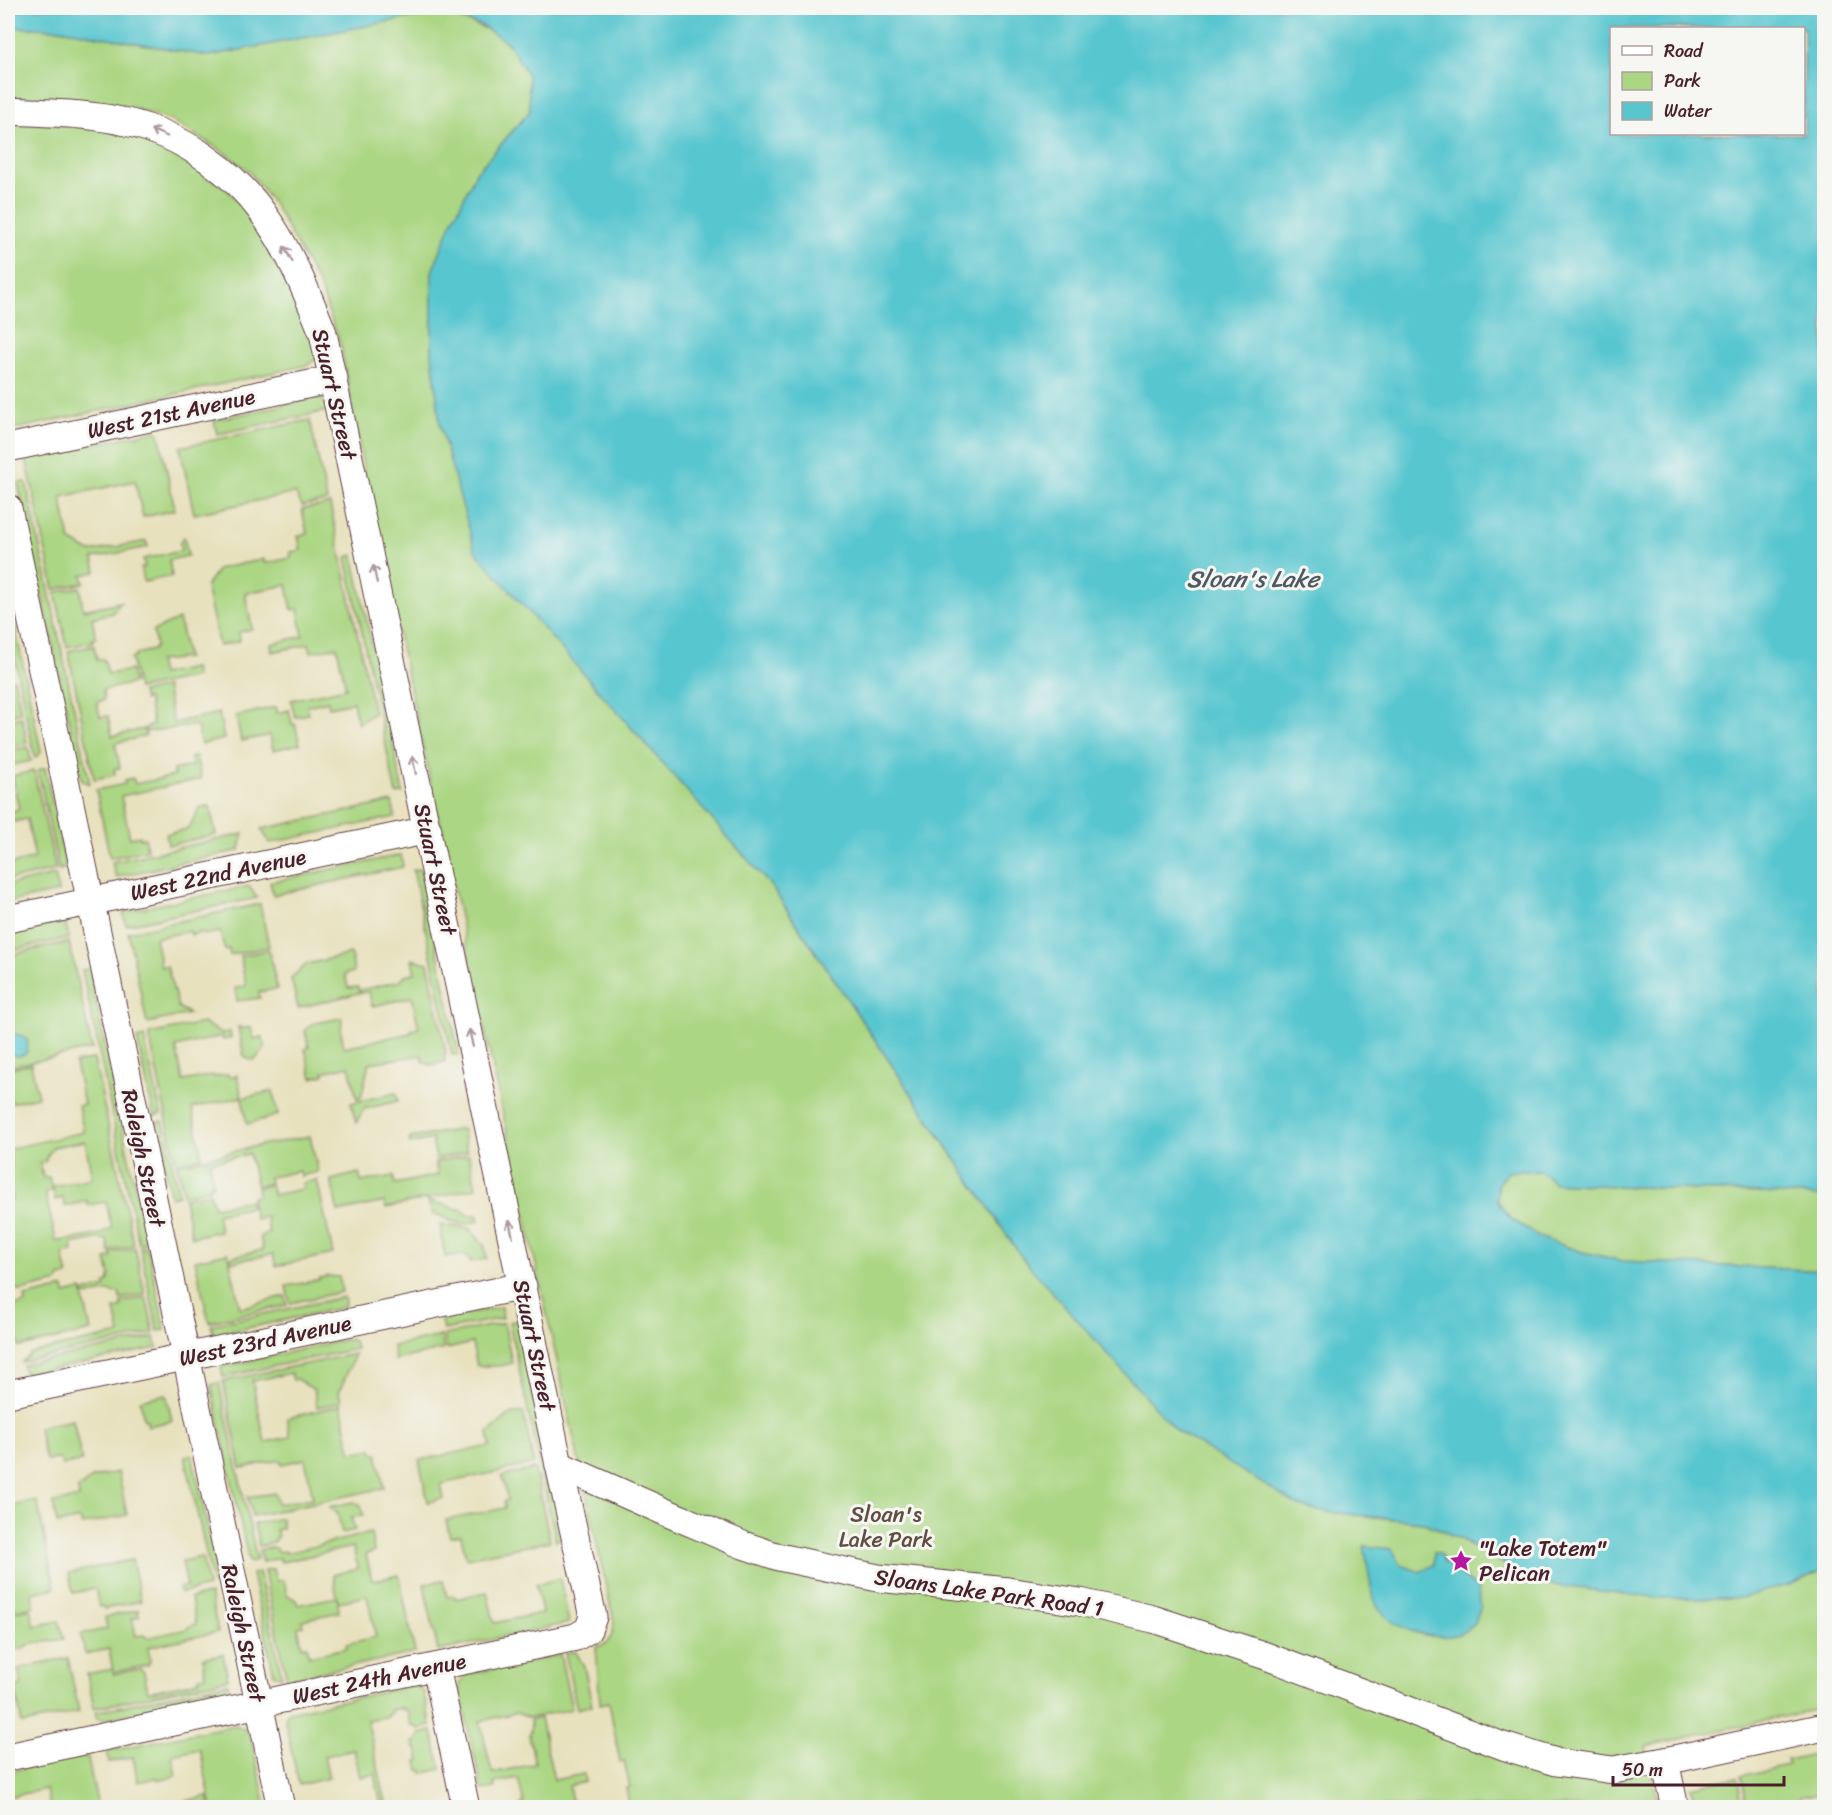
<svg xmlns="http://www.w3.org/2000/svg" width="1832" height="1815" font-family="Sriracha,sans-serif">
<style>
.green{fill:#abd683;stroke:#7a7a57;stroke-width:1.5;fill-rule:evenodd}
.water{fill:#59c6cf;stroke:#52727d;stroke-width:1.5;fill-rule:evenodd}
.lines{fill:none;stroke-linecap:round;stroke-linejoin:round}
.minor-casing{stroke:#623c41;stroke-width:29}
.minor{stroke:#fff;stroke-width:27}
.oneway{stroke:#ae9aa0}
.labels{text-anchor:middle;stroke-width:6;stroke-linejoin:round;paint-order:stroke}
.street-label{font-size:22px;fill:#4a1f2b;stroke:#f6f6f2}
.park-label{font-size:22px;fill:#624d41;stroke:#f6f6f2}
.poi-label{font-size:22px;fill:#4a1f2b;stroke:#f6f6f2;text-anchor:start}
.water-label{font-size:24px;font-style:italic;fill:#4f5964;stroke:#f6f6f2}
</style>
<rect width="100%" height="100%" fill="#f6f6f2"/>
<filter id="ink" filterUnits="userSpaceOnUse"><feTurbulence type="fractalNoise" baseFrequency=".0167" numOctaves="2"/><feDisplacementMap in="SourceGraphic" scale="12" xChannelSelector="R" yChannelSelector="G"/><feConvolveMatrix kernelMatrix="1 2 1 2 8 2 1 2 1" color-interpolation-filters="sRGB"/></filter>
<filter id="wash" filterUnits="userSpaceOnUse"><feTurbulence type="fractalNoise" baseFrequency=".008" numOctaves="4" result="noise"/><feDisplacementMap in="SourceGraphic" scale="24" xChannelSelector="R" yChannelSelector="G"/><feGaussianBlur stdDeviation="1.35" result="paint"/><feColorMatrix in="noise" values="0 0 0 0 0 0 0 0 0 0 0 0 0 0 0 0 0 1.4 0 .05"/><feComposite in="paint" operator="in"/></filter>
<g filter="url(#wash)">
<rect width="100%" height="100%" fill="#e8e1be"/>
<g class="green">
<path d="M448,15c36,11 64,21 80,58 4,10 2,27 2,38l-54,62 -44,99v81l8,72 331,461 252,373 276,247 21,5 103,11 38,17 16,11 312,35 35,-15v138l-178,38 13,61h-1029l-4,-19 4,-1 -6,-26 -4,1 -11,-60 -9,2 -4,-57c14,-3 18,-12 18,-25l-243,-1113 -30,-163 -22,-61 -44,-79 -26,-35 -30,-22 -47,-28 -42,-14 -41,-5 -81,-4v-71l52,2 148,27 199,-38z"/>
<path d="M8,122l82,4 74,19 65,46 36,45 37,68 15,54 -9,7 -288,63 -8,-1 -4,-5z"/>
<path d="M320,397l12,13 -115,24 -3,-14z"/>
<path d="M310,420l17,81 -25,5 -7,-13 -101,21 -14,-67z"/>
<path d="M155,431l4,3 16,76 -32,7 -8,-36 -74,16 9,43 20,12 56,-11 2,6 -55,11 3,14 -14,3 2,8 -30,6 -28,-131z"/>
<path d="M26,482l64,302 -8,-3 -64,-298z"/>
<path d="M330,504l44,209 -16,11 -5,-22 -24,5 -1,-6 -21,5 1,8 -13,3 -4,-17 55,-12 -9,-41 -26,5 -2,-8 -37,8 -1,-8 32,-8 -5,-27 -6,1 -5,-25 -42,8 7,36 -13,3 1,9 -21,5 -13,-60 12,-17 46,-10v4h3l24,-5 -1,-6 11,-2 -3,-14 9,-2 -5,-25z"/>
<path d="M184,537l4,19 -19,4 3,16 -28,6 -3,-14 4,-1 -2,-8 38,-8 -1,-9z"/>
<path d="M353,555l50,238 -7,1 -50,-237z"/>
<path d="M80,587l3,23 38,-8 -9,11 -20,5 4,20 -4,1 1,3 -26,5 -12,-55z"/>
<path d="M8,593l33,159 -6,6 -27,-131z"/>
<path d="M179,619l8,39 -29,3 3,14 33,-7 2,9 -58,12 -7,-31 5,-1v-3l17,-4 3,-4 -3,-15z"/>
<path d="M94,646l3,14 7,-1 4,15 23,-4 3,13 -31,7 1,10 -7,2 3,15 8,-1 4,20 32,-7 2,7 -31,7 5,25 -6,1 1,6 -21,4 -26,-128z"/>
<path d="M14,679l7,33 -13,3v-34z"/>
<path d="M166,687l7,36 46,-10 5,26 -23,5 -4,-19 -51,7 -1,-4 8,-3 -5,-26 -4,1 -2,-8z"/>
<path d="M276,707l2,6 11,-3 3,14h3l5,20 -27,6 -3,-15 -29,6 -5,-25z"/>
<path d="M22,717l5,26 -19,4v-27z"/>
<path d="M28,747l3,14 -23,5v-15z"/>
<path d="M196,756l5,23 -80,17 9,42 10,-2 1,3 4,-1 2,12 -37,8 -14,-68 29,-6 -1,-4 9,-2 2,6 39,-8 -1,-6 19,-4 -1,-9z"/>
<path d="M45,768l21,100 -7,2 -21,-100z"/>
<path d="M34,771l22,99 -48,10v-15l27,-7 -8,-39 -19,4v-11l11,-3 -7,-33z"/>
<path d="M392,802l3,15 -125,26 -9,-14z"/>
<path d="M210,806l6,29 -48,10 -2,-11 22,-5 12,-21z"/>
<path d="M243,834l-3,16 -124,27 -4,-15z"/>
<path d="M401,855l2,12 -130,28 -3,-13z"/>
<path d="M420,869l39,185 -7,1 -39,-185z"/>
<path d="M55,875l3,17 -50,10v-17z"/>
<path d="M249,886l8,12 -131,27 -3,-13z"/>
<path d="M260,904l9,43 -39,8 -1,-6 -4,1 -5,-18 -16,3 -1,-3 -12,3 -1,-4 -35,7 6,29 6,-1 11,41 11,7 -42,9 -19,-91z"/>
<path d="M65,922l4,16 -61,13v-17z"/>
<path d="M69,942l23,107 -84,18v-112z"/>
<path d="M269,950l8,39 -18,3 1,6 -23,3 -2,-13 11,-2 -6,-30z"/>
<path d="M351,954l3,18 -9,2 3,14 10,-1 1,6 -61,15 -7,-30 16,-14z"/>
<path d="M412,959l16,4 18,90 -2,1 1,8 -15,3 -6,-3 -2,-7 -53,8 -8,35 -4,1 -8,-33 -26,6 1,3 -12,3 -7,-29 4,-1 -4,-17 6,-7 31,-6 -1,14 3,15 67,-14v-3l8,-2 -7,-31 -40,9 -3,-14 -8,1 -1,-3 40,-9 5,-6 10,-2z"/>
<path d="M89,969l57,271 -1,2 -6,2 -57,-274z"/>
<path d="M203,1023l20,11 7,-2 1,6 -8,2 -1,-4 -46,11 7,34 30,-6 1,2 14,-3 1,3 8,-2 5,22 -50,11 10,49 -26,6 -27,-129z"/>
<path d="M238,1027h3l1,2 9,-2 2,12 10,-2 2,11 -10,12 -7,-1 -4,-3z"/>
<path d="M144,1037l17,77 -7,2 -17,-77z"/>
<path d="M94,1059l40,186 -25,6 -2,-12 -6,1 -1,-2 -28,6 1,7 -10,3 5,22 -8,1 -2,5 -38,9 -8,-4 -4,-18v-68l4,-1 -4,-30 4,-1 -4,-20 76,-17 -6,-26 6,-2 -9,-41zM85,1141l7,37 -39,8 2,14 8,-2 2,8 22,-5 1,4 18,-3 6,27 -7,2v2l-34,7 -15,1 -11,-48 7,-2 -3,-14 -6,1 -3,-15 6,-2v-3l7,-11z"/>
<path d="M31,1064l7,33 -27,6 -3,-15v-19z"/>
<path d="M273,1091l5,24 -31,9 -5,-26z"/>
<path d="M396,1093l2,8 -34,8 -8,14 -5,-20z"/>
<path d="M163,1121l16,74 -8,2 -16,-75z"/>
<path d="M462,1129l5,23 -31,7 -4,-20 -22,5 -1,-4 2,-2z"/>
<path d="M310,1136l8,36 -18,4 -1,-5 -30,6 1,6 -13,3 -8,-32 -39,8 3,23 -4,1v3l-25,6 -7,-30 92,-22 1,1z"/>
<path d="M469,1155l7,33 -90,20 -2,-6 -46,10 -7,-32 28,-7 2,9 32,-6 2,8 43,-9 -3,-13z"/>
<path d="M1523,1170l18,1 13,12 270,13v75l-201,-10 -41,-9 -41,-14 -30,-19 -14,-18v-16l11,-14z"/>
<path d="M317,1180l16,74 -57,12 -3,-12 -41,8 -2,-5 33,-7 -3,-14 9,-2 -3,-17 -11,2 -4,-21 7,-3 -1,-7 13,-3 3,10 30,-6 -1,-6z"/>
<path d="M210,1193l4,14 35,-7 2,7 -34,7 3,17 -28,6 -8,-39z"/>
<path d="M427,1200l35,10 6,5h9l2,6 -17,3 -17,-5v-2l-11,-3z"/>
<path d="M440,1225l29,3 15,17 3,14 -17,3 -1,-5 -12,-2 -12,2z"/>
<path d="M145,1246v3h3l17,81 -7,1 -18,-84z"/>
<path d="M135,1248l10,46 -25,5 -1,-7 -7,1 -1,-2 -27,5v-4l22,-5 -1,-4 3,-1 2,-7 -4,-16 6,-2 -1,-4z"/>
<path d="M228,1253l12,55 45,-12 2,9 -78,17 -14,-62z"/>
<path d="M328,1276l11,1 3,15 -52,11 -4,-17 33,-6v-2z"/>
<path d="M64,1288l1,6 17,-4 9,41 -72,16 -9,-40 16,-4 -1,-6z"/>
<path d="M146,1297l8,36 -132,29 9,-9 89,-19 -5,-25 7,-2 -1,-5z"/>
<path d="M344,1297l1,7 -4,4 -127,27 -3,-10z"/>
<path d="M501,1307l2,11 -60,12 -2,-10z"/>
<path d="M517,1321l46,216 -7,4 -47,-219z"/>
<path d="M504,1323l8,40 -12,3h-23l-5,-23 -25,6 -3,-14z"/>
<path d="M441,1336l3,13 -49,11 -2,-14z"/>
<path d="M155,1337l2,11 -128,26 -5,-1 -1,-8z"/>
<path d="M349,1339l5,2 2,8 -133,28 -2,-10z"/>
<path d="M355,1354l-16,38 2,10 -24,5 -3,-17 -17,-11 -4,1 -2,-7 -38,8 -1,-2 13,63 25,-5 -3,-19 54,-13 10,48 21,-4 1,4h4l7,35 -132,28 -4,-19 27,-4 3,11 35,-6 -8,-39 -23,5 -2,-4 -39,8 -18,-87z"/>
<path d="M219,1383l38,177 -8,2 -38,-177z"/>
<path d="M166,1394l6,27 -24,5 -1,-6h-3l-4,-20z"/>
<path d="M523,1412l11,52 -93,20 3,14 -16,4 -9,-42 71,-14 -2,-13 21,-18z"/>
<path d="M73,1420l9,41 -20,4 -2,-6 -14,1 -8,-33z"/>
<path d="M192,1455l27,124 -6,6 -28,-129z"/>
<path d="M535,1469l15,72 -84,17 -5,-23 -11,2 -4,-17 59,-12 -1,-7 4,-1 -6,-24z"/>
<path d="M118,1472l9,43 -45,10 -2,-6 -23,5 -4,-21 26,-5 -1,-9 14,-11z"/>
<path d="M8,1499l2,7 27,-5 18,87 -23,5 2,13 -26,6z"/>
<path d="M353,1502l8,3 2,10 -12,3 4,12 -13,3 -4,-19 -8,-7z"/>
<path d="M282,1518v10l-6,2 2,7h-3l1,3 -3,3 -14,3 -5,-22z"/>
<path d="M371,1533l3,19 -8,2 6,27 27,-6 16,78 -128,26 -23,-108 9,-2 3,12 8,-1 3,15 9,5 2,5 39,-8 -4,-21 1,-2 24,-5 -5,-22 -72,15 -1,-4 -18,4 -3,-12 15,-3 5,5 6,-1 1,2zM367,1596l9,41 -30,7 1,4 -38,8 -2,-11 -5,1 -4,-19 5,-1 -1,-6 37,-8 -2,-15 2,5z"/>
<path d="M202,1557l6,30 -28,6 -1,-5 8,-2 -5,-25z"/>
<path d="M132,1560l9,41 -37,8 -1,-3 -4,1 -4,-19 -22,5 -4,-20z"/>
<path d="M259,1572l23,105 -8,-3 -22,-100z"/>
<path d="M560,1579l9,44 -131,28 -14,-67 19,-4 4,17 8,-1 1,3 31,-7 7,31 48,-10 -6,-29z"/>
<path d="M210,1594l8,38 -70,15 2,14 -2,4 -35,7v2l27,-5 4,3 4,20 51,-11v-4l7,-2 -3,-17 20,-4 5,25 -134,29 -7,-34 25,-5 1,2 -4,-22 -24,5 -4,-20 26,-5 -2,-12 33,-7 1,7 -7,1 4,18 9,-1 1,3 42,-9v-2l8,-3 -5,-26z"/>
<path d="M30,1608l4,18 25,-5 5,18 -37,6v2l-19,4v-38z"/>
<path d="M575,1651l9,15 8,39 -15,4 -12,-56z"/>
<path d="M560,1655l12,54 -43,9 -13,-5 -36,8 12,52 43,-9 -6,-29 2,-9 -1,-6 10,-2 14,62 30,-6 1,8 -16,4 3,17 -22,4h-29l-1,-2 4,-2 -6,-25 -24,5 1,5 -13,2 -23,-102 1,-5 6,-8z"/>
<path d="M68,1658l11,54 -57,12 -7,-36 7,-2 -4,-17z"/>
<path d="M228,1683l2,10 -128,27 -5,-2 -2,-6z"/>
<path d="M415,1685l8,6 8,35 -12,3 -9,-5 -3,-15 -5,1v-2l-11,2v3l-3,1v2l-21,4 20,87h-16l10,-2 -6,-31 -15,3 -6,-27 -30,6 5,22 -30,7 -14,-64 1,-5 3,-4z"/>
<path d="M235,1725l10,4 6,8 15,70h-54l-12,-58 -28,6 4,21 -19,4 -1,-2 -18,4 -5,-25 -24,5 -2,-11z"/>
<path d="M432,1731l9,38 -18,4 -1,-3h-3l-2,-9 3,-1 -3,-12h-2l-2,-6 3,-1 4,-7z"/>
<path d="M1824,1752v40l-24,5 2,10h-54l-7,-31 47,-11 -1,-5z"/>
<path d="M87,1755l11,52h-48l-4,-18 -38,8v-25z"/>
<path d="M1737,1777l6,30h-48l-4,-20z"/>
<path d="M208,1796l2,7 -22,4h-33l20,-4 1,3 9,-1v-4z"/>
</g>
<g class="water">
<path d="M8,8h1816v1188l-270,-13 -13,-12h-33l-11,14v15l14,19 30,19 41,14 41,9 201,10v299l-35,15 -48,13h-84l-120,-15 -76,-44 -38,-17 -103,-11 -21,-5 -124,-76 -152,-171 -252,-373 -296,-335 -35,-126 -8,-72v-81l19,-48 25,-51 54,-62 -2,-36 -20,-32 -27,-18 -33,-10 -41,3 -199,38 -148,-27 -52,-2zM1612,28h192v106h-192z"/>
<path d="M8,1023l3,3 3,8 9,2 5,5 -1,11c-7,6 -13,6 -19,-1z"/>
<path d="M1364,1546l28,3 9,16 19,7 14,-7v-13l7,2 3,8 33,26 4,18 -6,18c-5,3 -10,8 -16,10 -26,9 -73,-6 -84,-33 -6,-17 -7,-37 -11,-55z"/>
</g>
</g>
<g filter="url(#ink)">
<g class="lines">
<g class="minor-casing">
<g id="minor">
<path d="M8,111c39,2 80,2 118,11 56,12 112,52 143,100 23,34 39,73 54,111l236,1132 34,152 -5,13 -12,7 -568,120"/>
<path d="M8,448l326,-69"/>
<path d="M8,508l273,1300"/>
<path d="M8,919l420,-89"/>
<path d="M8,1394l515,-108"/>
<path d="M559,1465l104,46 80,34 36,12 99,21 130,13 72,11 73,17 113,37 237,90 53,16 57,8 52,-9 159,-34"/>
<path d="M436,1667l30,141"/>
<path d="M1665,1761l10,47"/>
</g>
</g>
<use href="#minor" class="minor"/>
</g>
<defs><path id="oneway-shaft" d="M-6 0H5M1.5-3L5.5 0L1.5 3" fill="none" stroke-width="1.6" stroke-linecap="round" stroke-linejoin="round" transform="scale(1.5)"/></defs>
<g class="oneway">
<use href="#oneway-shaft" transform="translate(159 133) rotate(-157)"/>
<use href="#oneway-shaft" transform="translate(288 254) rotate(-119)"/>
<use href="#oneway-shaft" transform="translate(375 574) rotate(-102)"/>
<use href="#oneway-shaft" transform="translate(414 765) rotate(-102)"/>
<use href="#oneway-shaft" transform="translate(471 1038) rotate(-102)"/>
<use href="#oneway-shaft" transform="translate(511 1229) rotate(-102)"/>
</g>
</g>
<defs>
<g id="sight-bare" transform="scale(1.8)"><path d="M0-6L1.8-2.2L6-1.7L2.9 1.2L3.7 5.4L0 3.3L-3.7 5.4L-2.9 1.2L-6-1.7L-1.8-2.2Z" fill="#b5179e" stroke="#f6f6f2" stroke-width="2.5" paint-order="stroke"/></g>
</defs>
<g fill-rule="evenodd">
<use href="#sight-bare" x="1461" y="1561"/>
</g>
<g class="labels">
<g class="street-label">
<text transform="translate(335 394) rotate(77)" y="8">Stuart Street</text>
<text transform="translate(171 413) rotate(-12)" y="8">West 21st Avenue</text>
<text transform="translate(436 869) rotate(78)" y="8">Stuart Street</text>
<text transform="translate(218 874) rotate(-12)" y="8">West 22nd Avenue</text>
<text transform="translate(144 1158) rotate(78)" y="8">Raleigh Street</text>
<text transform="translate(265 1340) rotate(-12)" y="8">West 23rd Avenue</text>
<text transform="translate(535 1345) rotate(78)" y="8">Stuart Street</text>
<text transform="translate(989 1592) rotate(8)" y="8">Sloans Lake Park Road 1</text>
<text transform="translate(244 1633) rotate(78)" y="8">Raleigh Street</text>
<text transform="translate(379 1678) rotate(-12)" y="8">West 24th Avenue</text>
</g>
<g class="park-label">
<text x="886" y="1522">Sloan's<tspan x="886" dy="25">Lake Park</tspan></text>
</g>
<g class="poi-label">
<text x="1479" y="1556">"Lake Totem"<tspan x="1479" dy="25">Pelican</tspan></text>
</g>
<g class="water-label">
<text x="1253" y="587">Sloan's Lake</text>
</g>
</g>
<rect width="1832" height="1815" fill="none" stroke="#f6f6f2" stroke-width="30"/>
<rect x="1610" y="27" width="195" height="108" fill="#f6f6f2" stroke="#b1a0a2" stroke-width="1.5"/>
<rect x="1622" y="46" width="30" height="9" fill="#ffffff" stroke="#b1a0a2" stroke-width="1.5"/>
<text x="1664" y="57" font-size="18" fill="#4a1f2b">Road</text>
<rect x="1622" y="72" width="30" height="18" fill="#abd683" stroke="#b1a0a2" stroke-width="1.5"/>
<text x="1664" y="87" font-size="18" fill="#4a1f2b">Park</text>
<rect x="1622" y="102" width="30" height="18" fill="#59c6cf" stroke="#b1a0a2" stroke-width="1.5"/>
<text x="1664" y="117" font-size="18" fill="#4a1f2b">Water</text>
<path d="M1613 1776v9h171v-9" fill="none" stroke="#4a1f2b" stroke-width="3"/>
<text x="1622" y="1776" font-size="18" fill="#4a1f2b" stroke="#f6f6f2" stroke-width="4.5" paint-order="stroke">50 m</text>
</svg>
